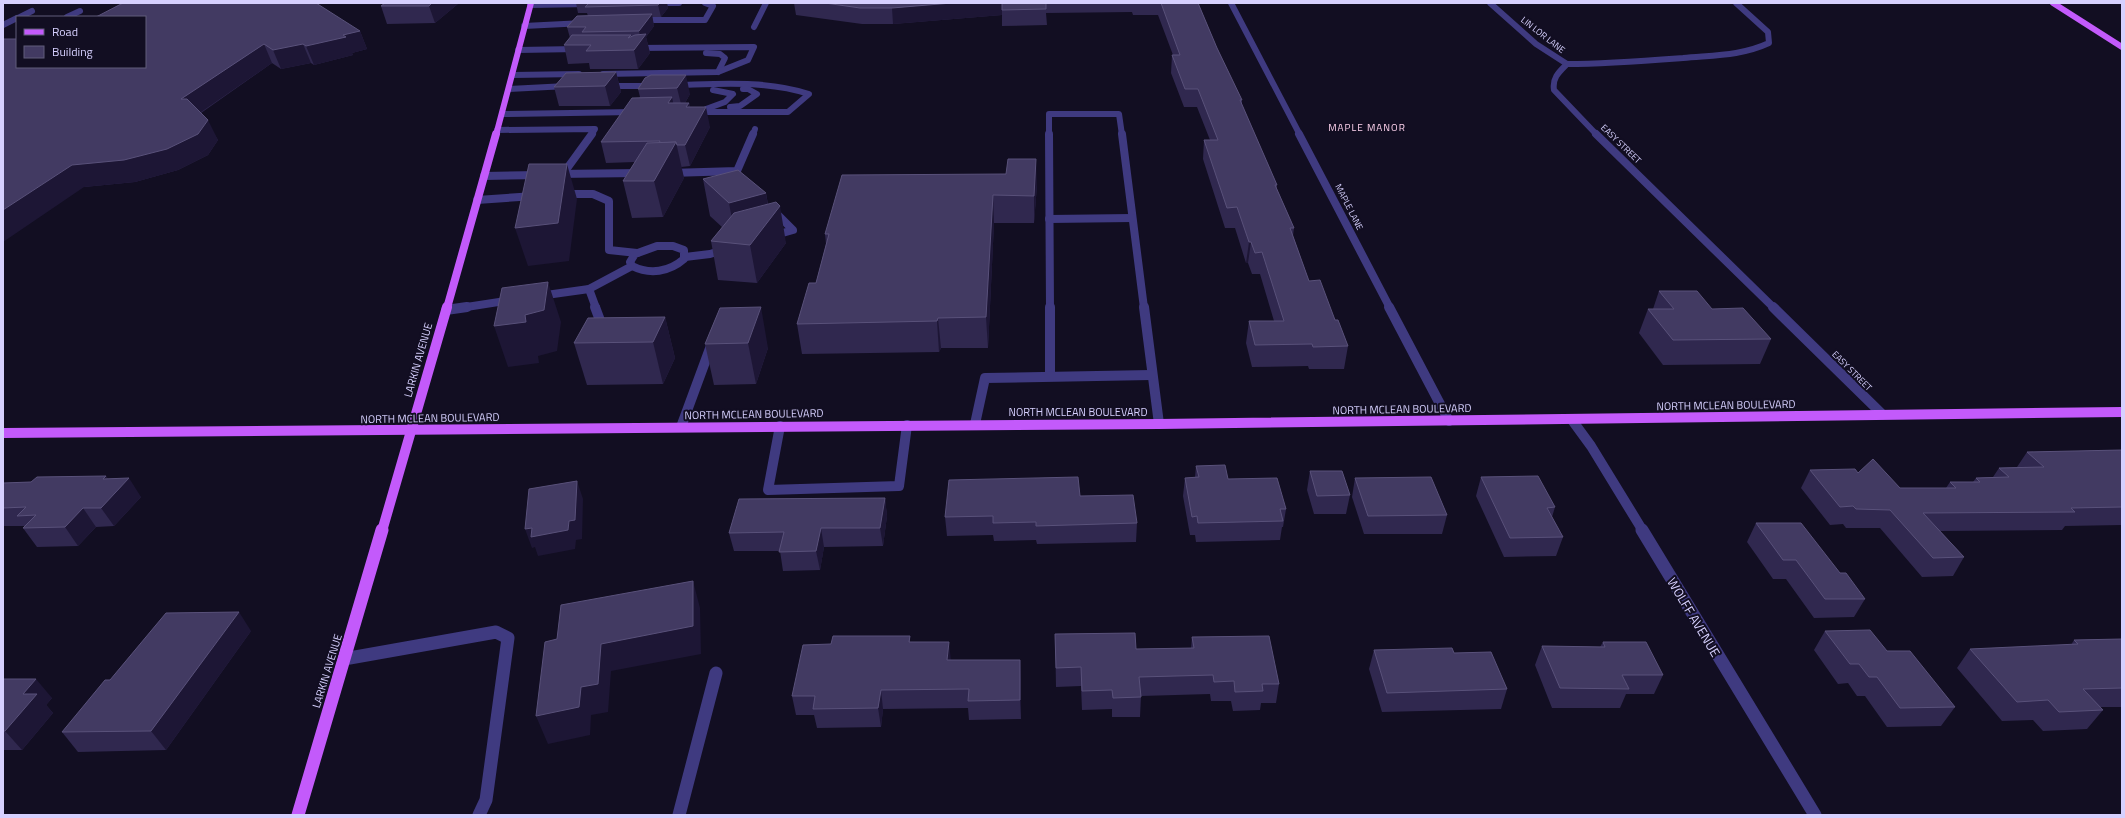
<svg xmlns="http://www.w3.org/2000/svg" width="2125" height="818" font-family="'Titillium Web',sans-serif">
<style>
.lines{fill:none;stroke-linecap:round;stroke-linejoin:round}
.minor-far3{stroke:#3f3a80;stroke-width:6}
.minor-far2{stroke:#3f3a80;stroke-width:8}
.minor-far1{stroke:#3f3a80;stroke-width:10}
.minor{stroke:#3f3a80;stroke-width:13}
.major-far3{stroke:#c35afb;stroke-width:6}
.major-far2{stroke:#c35afb;stroke-width:8}
.major-far1{stroke:#c35afb;stroke-width:10}
.major{stroke:#c35afb;stroke-width:13}
.wall{fill:#30284f}
.shaded-wall{fill:#1d1635}
.building{fill:#423a62;stroke:#59517a}
.labels{text-anchor:middle;stroke-width:4;stroke-linejoin:round;paint-order:stroke}
.far-street-label{font-size:9px;fill:#d6d0fe;stroke:#120e22}
.far-neighbourhood-label{font-size:10px;letter-spacing:1px;fill:#fed2ed;stroke:#120e22}
.street-label{font-size:11px;fill:#d6d0fe;stroke:#120e22}
.near-street-label{font-size:13px;fill:#d6d0fe;stroke:#120e22}
</style>
<rect width="100%" height="100%" fill="#120e22"/>
<g class="lines">
<g class="minor-far3">
<path d="M653,3h26"/>
<path d="M1231,3l69,132"/>
<path d="M1490,3l46,41 31,20"/>
<path d="M530,5l59,-1"/>
<path d="M20,17l12,-6"/>
<path d="M67,17l13,-6"/>
<path d="M640,20h65l8,-14 -8,-3"/>
<path d="M3,25l14,-7"/>
<path d="M524,26l60,-3"/>
<path d="M754,27l12,-24"/>
<path d="M518,50l60,-1"/>
<path d="M706,53l14,1 5,4 -7,14"/>
<path d="M603,74l115,-2 30,-12 6,-13 -118,1"/>
<path d="M513,75l66,-1"/>
<path d="M675,85c45,-1 91,-5 134,9l-21,18h-94"/>
<path d="M605,86h48"/>
<path d="M509,89l58,-3"/>
<path d="M730,107l10,-1 17,-12 -9,-5h-5"/>
<path d="M706,109l19,-7 8,-8 -20,-4"/>
<path d="M502,114l132,-2"/>
<path d="M497,130l98,-1 -4,6"/>
<path d="M753,135l2,-6"/>
<path d="M1049,135v-21h70l3,21"/>
<path d="M1597,135l-43,-45c-2,-12 5,-18 13,-26 39,0 77,-3 116,-6 30,-3 58,-2 86,-15l-1,-11 -32,-29"/>
</g>
<g class="minor-far2">
<path d="M1049,134l1,174"/>
<path d="M1122,134l22,174"/>
<path d="M1299,134l91,174"/>
<path d="M1596,134l178,174"/>
<path d="M670,173l67,-2 16,-37"/>
<path d="M556,174l84,-1"/>
<path d="M563,174l29,-40"/>
<path d="M484,176l56,-1"/>
<path d="M563,194h30l16,7v49l28,3"/>
<path d="M477,200l58,-4"/>
<path d="M1049,219l83,-1"/>
<path d="M772,236l21,-6 -16,-16"/>
<path d="M657,246h16l11,4v9c-15,13 -34,16 -52,7l-2,-4 5,-8z"/>
<path d="M685,257l25,-3 16,-5"/>
<path d="M589,289l7,19"/>
<path d="M539,296l50,-7 43,-23"/>
<path d="M460,308l52,-8"/>
</g>
<g class="minor-far1">
<path d="M595,307l9,24"/>
<path d="M1050,307v69"/>
<path d="M1144,307l15,117"/>
<path d="M1389,307l60,114"/>
<path d="M1773,307l109,107"/>
<path d="M446,310l21,-3"/>
<path d="M1572,420l19,26 52,85"/>
<path d="M975,424l10,-46 166,-3"/>
<path d="M780,426l-12,64 131,-4 8,-61"/>
<path d="M681,427l31,-84"/>
</g>
<g class="minor">
<path d="M1642,530l173,285"/>
<path d="M344,659l152,-27 12,6 -22,162 -7,15"/>
<path d="M679,815l37,-142"/>
</g>
<g class="major-far3">
<path d="M2053,3l69,44"/>
<path d="M496,135l35,-132"/>
</g>
<path class="major-far2" d="M447,308l49,-174"/>
<g class="major-far1">
<path d="M3,433l1156,-9 963,-12"/>
<path d="M382,531l65,-224"/>
</g>
<path class="major" d="M298,815l84,-285"/>
</g>
<g class="wall">
<path d="M459,3l-24,20 -48,1 -6,-18z"/>
<path d="M576,3h91l1,5 -7,9h-9l2,9 -8,11 4,16 -12,16h-48l-1,-6 -21,1 -4,-19 6,-7 -3,-11 21,-11 -1,-3h-9z"/>
<path d="M794,3h404l19,45 25,52v5l35,80v4l17,39 -1,8 16,45 26,39 13,26 -4,23h-35l-1,-3 -56,1 -6,-24 3,-22h25l-14,-47h-8l-4,-11h-2l-11,-35h-10l-22,-69 1,-19h6l-13,-33h-13l-13,-34 1,-18h1l-15,-40h-25l-1,-3 -86,1 1,12 -45,1v-11l-109,9h-31l-66,-9z"/>
<path d="M145,17l215,14 7,18 -15,4 1,2 -39,10 -3,-2 -30,6 -9,-6 -71,50 17,27 -10,15 -30,15 -43,12 -51,5 -67,-120z"/>
<path d="M616,72l5,20 -11,14h-51l-5,-19z"/>
<path d="M651,75l39,19 -5,9h4l1,4 20,20 -20,39 -9,1 3,11 -21,39 -31,1 -9,-37 12,-19 -29,1 -5,-21 39,-45 -2,-8z"/>
<path d="M703,179l63,14 2,11 18,39 -29,40 -39,-3 -7,-39 11,-14 -12,-11z"/>
<path d="M1037,185l-3,38h-40l-6,125h-47l-2,4 -137,2 -5,-30 19,-41 10,-39 -1,-10z"/>
<path d="M1659,291l53,18 59,30 -11,25 -97,1 -24,-32 9,-24h5z"/>
<path d="M720,308l48,40 -12,36 -42,1 -9,-41z"/>
<path d="M665,317l10,41 -12,26 -76,1 -13,-42z"/>
<path d="M2122,450v75l-57,1 -3,4 -122,1 24,26 -11,19 -31,1 -42,-49h-34l-3,-4 -13,1 -29,-37 9,-18 48,3 42,15h46l4,-6h23l3,-4 17,-1 6,-9 18,-1 10,-15z"/>
<path d="M1196,466l32,13 58,30 -3,18h-1l-2,13 -84,2 -1,-7h-5l-7,-39 2,-18 10,-1z"/>
<path d="M1310,471l40,24 -4,19h-32l-7,-24z"/>
<path d="M106,476l2,3 33,18 -27,29 -18,1 -18,19 -41,1 -14,-19 2,-2h-22v-43l28,-1z"/>
<path d="M1481,477l74,30 -3,10 11,20 -7,19 -52,1 -28,-61z"/>
<path d="M1355,478l92,37 -5,19h-78l-12,-37z"/>
<path d="M1080,496l57,27 -1,19 -99,2 -1,-4 -42,1 -1,-6 -46,1 -2,-19z"/>
<path d="M885,498l2,18 -4,30 -59,1 -4,23 -37,1 -3,-20h-46l-5,-18z"/>
<path d="M1756,523l84,50 25,26 -11,18 -40,1 -28,-39h-13l-26,-37z"/>
<path d="M251,631l-85,119 -88,2 -16,-20z"/>
<path d="M1825,631l62,20 68,56 -14,19 -54,1 -22,-31h-8l-9,-13 -10,1 -24,-34z"/>
<path d="M1055,634l81,15 55,-1 1,-11 87,47 -3,19h-15l-1,7 -27,1 -2,-10h-20l-1,-7 -69,2 -1,21h-28v-8l-30,1 -1,-24 -25,1z"/>
<path d="M910,636v6l40,18 71,19v40l-52,1 -1,-12 -85,1 -2,18 -64,1 -3,-13h-18l-4,-19 39,-52z"/>
<path d="M2122,639v68h-22l3,3 -16,19 -44,2 -10,-11 -31,1 -45,-53 13,-19 101,-4 3,-5z"/>
<path d="M1603,642l60,33 -9,19h-28l-6,14h-68l-17,-43 7,-19 58,1z"/>
<path d="M1374,650l80,3 53,36 -6,20 -119,3 -13,-43z"/>
<path d="M3,679l49,19 -6,7 7,8 -31,37h-19z"/>
</g>
<g class="shaded-wall">
<path d="M432,3h27l-24,20 -6,-17z"/>
<path d="M660,3h7l1,5 -7,9 -3,-12z"/>
<path d="M952,3h50v12l-109,9 -1,-16z"/>
<path d="M652,14l2,12 -8,11 4,16 -12,16 -4,-19 -6,-12 3,-3 3,14 7,-8 -2,-10z"/>
<path d="M360,31l7,18 -15,4 1,2 -39,10 -8,-19 37,-11z"/>
<path d="M264,44l8,19 -81,56 -10,-20z"/>
<path d="M303,44l8,19 -30,6 -8,-19z"/>
<path d="M616,72l5,20 -11,14 -5,-20z"/>
<path d="M686,75l4,19 -8,14 -5,-20z"/>
<path d="M672,97l4,20 -8,-14z"/>
<path d="M689,103l4,20 -7,-16z"/>
<path d="M706,107l4,20 -20,39 -5,-21z"/>
<path d="M208,120l10,20 -10,15 -30,15 -43,12 -51,5 -81,55v-32l69,-45z"/>
<path d="M676,142l8,36 -21,39 -9,-36z"/>
<path d="M1036,159l1,26 -3,38v-27z"/>
<path d="M567,164l10,35 -8,62 -41,5 -13,-38z"/>
<path d="M766,193l4,26 10,-13 6,37 -29,40 -7,-38 -14,-4 -7,-38z"/>
<path d="M993,195l1,28 -6,125 -2,-31z"/>
<path d="M1249,242h2l-3,21h-2z"/>
<path d="M548,282l13,40 -4,29 -19,5 1,7 -31,4 -14,-41 31,-11z"/>
<path d="M761,307l7,41 -12,36 -8,-41z"/>
<path d="M665,317l10,41 -12,26 -10,-42z"/>
<path d="M938,318l3,30 -2,4 -2,-31z"/>
<path d="M106,476l10,16 13,-14 12,19 -27,29 -13,-18 2,-29z"/>
<path d="M577,481l6,18 -1,40 -6,1 -1,9 -37,7 -3,-9 -3,1 -7,-19 44,-8z"/>
<path d="M885,498l2,18 -4,30 -3,-18z"/>
<path d="M83,508l13,19 -18,19 -13,-19z"/>
<path d="M821,528l3,19 -4,23 -4,-19z"/>
<path d="M693,581l7,27 1,46 -90,17 -3,41 -17,3 -1,20 -42,9 -12,-28 45,-29 20,-43z"/>
<path d="M239,612l12,19 -85,119 -15,-19z"/>
<path d="M949,642l2,19 -4,-1z"/>
<path d="M1020,660l1,19v40l-1,-19z"/>
<path d="M36,679l16,19 -6,7 7,8 -31,37 -17,-19 18,-37z"/>
<path d="M881,690l2,19 -2,18 -3,-19z"/>
</g>
<g class="building">
<path d="M123,3h193l44,28 -17,4 3,2 -40,9 -3,-2 -30,6 -9,-6 -83,55h6l21,21 -10,14 -31,15 -43,11 -52,5 -69,45v-171h14v28h128v-50h-49z"/>
<path d="M385,3h47l-3,3h-48z"/>
<path d="M589,3h71l-2,2 -73,2z"/>
<path d="M825,3h127l-60,5h-32z"/>
<path d="M1002,3h44v6l-44,1z"/>
<path d="M1161,3h37l19,45 25,52h-2l37,85h-2l19,43h-4l19,53 11,-1 15,40h3l10,26 -35,1 -1,-3 -57,1 -6,-24h35l-22,-69 -7,1 -4,-11h-2l-12,-35 -10,1 -23,-68h14l-20,-51h-13l-13,-34h8z"/>
<path d="M652,14l-13,17 -57,1 4,-5h-19l10,-11z"/>
<path d="M646,34l-12,16 -48,1 5,-6h-27l8,-10h59l-3,3 7,-3z"/>
<path d="M616,72l-11,14 -51,1 12,-14z"/>
<path d="M651,75h35l-9,13 -39,1 7,-11z"/>
<path d="M672,97l-4,6h21l-3,4h20l-21,38h-8l-1,-3 -17,1 1,-2 -59,1 31,-44z"/>
<path d="M676,142l-22,39h-31l24,-38z"/>
<path d="M1008,159h28l-2,37 -41,-1 -7,122 -48,1 -1,3 -140,3 12,-41h7l13,-49h-4l17,-59 164,-1z"/>
<path d="M529,164h38l-9,59 -43,5z"/>
<path d="M738,170l28,23 -37,10 -26,-24z"/>
<path d="M776,202l4,4 -30,39 -39,-4 23,-28z"/>
<path d="M548,282l-4,28 -19,5 1,7 -32,4 8,-38z"/>
<path d="M1659,291h38l15,18 31,-1 28,31 -98,1 -25,-31h26z"/>
<path d="M761,307l-13,36 -43,1 15,-36z"/>
<path d="M665,317l-12,25 -79,1 14,-25z"/>
<path d="M2122,450v57l-51,1 4,4 -152,1 41,44 -31,1 -43,-48 -34,-1 -3,-3 -13,1 -30,-37 45,-1 3,4 15,-14 27,29h56l-6,-6h30l-4,-4 33,-1 -10,-9 45,-1 -17,-15z"/>
<path d="M1225,465l3,14 49,-1 9,31h-6l3,12 -85,2 -1,-7 -5,1 -7,-39 14,-1 -3,-11z"/>
<path d="M1310,471h32l8,24 -33,1z"/>
<path d="M106,476l-3,3 26,-1 -28,30h-18l-18,19 -42,1 13,-13 -19,1 9,-9 -23,1v-25l28,-1 6,-5z"/>
<path d="M1538,476l17,31 -8,1 16,29 -53,1 -29,-61z"/>
<path d="M1078,477l2,19 53,-1 4,28 -101,3v-4l-43,1v-7l-48,1 4,-37z"/>
<path d="M1431,477l16,38 -79,1 -13,-38z"/>
<path d="M577,481l-2,39 -6,1 -1,9 -37,7 1,-9 -7,1 4,-40z"/>
<path d="M885,498l-5,30h-59l-5,23 -37,1 5,-20 -55,1 10,-34z"/>
<path d="M1756,523h45l39,50h6l19,26h-40l-29,-39h-13z"/>
<path d="M693,581v45l-92,18 -3,40 -17,3 -2,20 -43,9 9,-74 12,-3 4,-34z"/>
<path d="M239,612l-88,119 -89,1 43,-52h5l56,-67z"/>
<path d="M1870,630l17,21h23l45,56 -55,1 -23,-31h-8l-10,-13h-9l-25,-33z"/>
<path d="M1135,633l1,16 58,-1 -2,-11 77,-1 10,48h-17l1,7 -28,1 -1,-11 -20,1 -1,-7 -74,2 2,20 -28,1 -1,-8 -30,1 -1,-24 -25,1 -1,-34z"/>
<path d="M833,636h77l-1,6h40l-2,18h73v40l-52,1 1,-12 -88,1 -3,18 -65,1 2,-13h-23l11,-51 28,-1z"/>
<path d="M2122,639v49l-39,1 20,21 -44,2 -11,-12 -31,2 -47,-53 108,-5 -4,-4z"/>
<path d="M1603,642h43l17,33h-41l7,14 -69,-1 -18,-42 63,1z"/>
<path d="M1452,648l2,5 37,-1 16,37 -120,4 -13,-43z"/>
<path d="M3,679h33l-13,15h14l-32,37h-2z"/>
</g>
<g class="labels">
<g class="far-street-label">
<text transform="translate(1543 35) rotate(38)" y="3">LIN LOR LANE</text>
<text transform="translate(1621 144) rotate(44)" y="3">EASY STREET</text>
<text transform="translate(1349 207) rotate(63)" y="3">MAPLE LANE</text>
<text transform="translate(1852 371) rotate(45)" y="3">EASY STREET</text>
</g>
<g class="far-neighbourhood-label">
<text x="1367" y="131">MAPLE MANOR</text>
</g>
<g class="street-label">
<text transform="translate(418 360) rotate(-74)" y="4">LARKIN AVENUE</text>
<text transform="translate(1726 405) rotate(-1)" y="4">NORTH MCLEAN BOULEVARD</text>
<text transform="translate(1402 409) rotate(-1)" y="4">NORTH MCLEAN BOULEVARD</text>
<text x="1078" y="416">NORTH MCLEAN BOULEVARD</text>
<text transform="translate(754 414) rotate(-1)" y="4">NORTH MCLEAN BOULEVARD</text>
<text transform="translate(430 418) rotate(-1)" y="4">NORTH MCLEAN BOULEVARD</text>
<text transform="translate(327 671) rotate(-73)" y="4">LARKIN AVENUE</text>
</g>
<g class="near-street-label">
<text transform="translate(1694 617) rotate(59)" y="5">WOLFF AVENUE</text>
</g>
</g>
<rect width="2125" height="818" fill="none" stroke="#d6d0fe" stroke-width="8"/>
<rect x="16" y="16" width="130" height="52" fill="#120e22" stroke="#605c7a"/>
<rect x="24" y="29" width="20" height="6" fill="#c35afb" stroke="#605c7a"/>
<text x="52" y="36" font-size="12" fill="#d6d0fe">Road</text>
<rect x="24" y="46" width="20" height="12" fill="#423a62" stroke="#605c7a"/>
<text x="52" y="56" font-size="12" fill="#d6d0fe">Building</text>
</svg>
